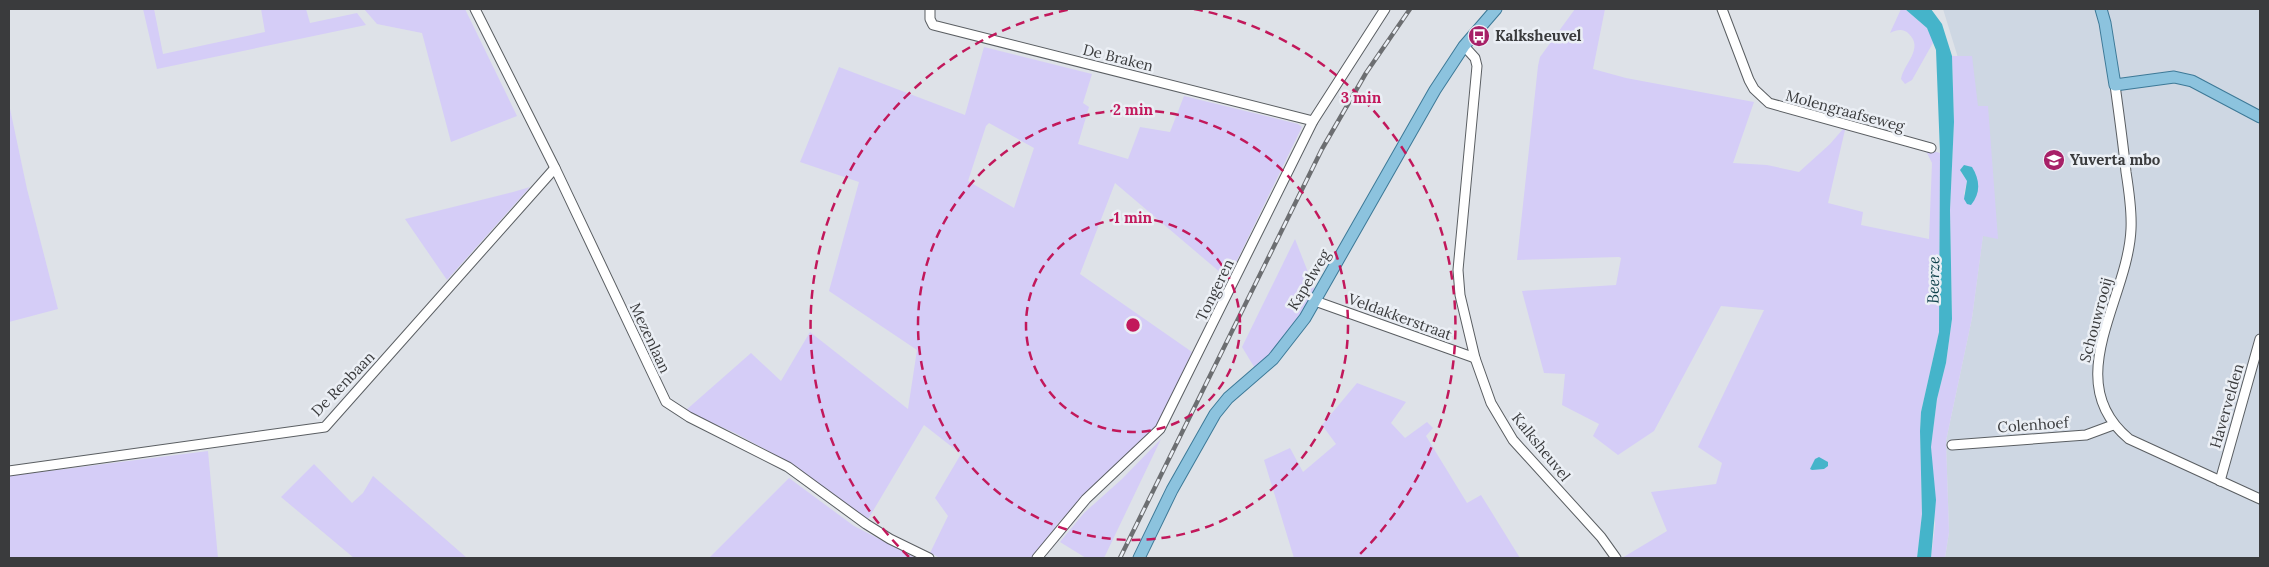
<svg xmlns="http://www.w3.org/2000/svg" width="2269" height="567" font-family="Lora,serif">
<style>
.built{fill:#ced7e3}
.green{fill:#d5cdf7;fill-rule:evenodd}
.water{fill:#45b4ca}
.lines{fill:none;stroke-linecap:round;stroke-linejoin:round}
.minor-casing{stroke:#5a5e62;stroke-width:11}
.major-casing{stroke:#3d7997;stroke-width:13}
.minor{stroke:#fff;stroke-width:9}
.major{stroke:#8cc3de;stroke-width:11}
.rail-casing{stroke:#6c6e71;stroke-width:4.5}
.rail{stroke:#ebeff5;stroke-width:2.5;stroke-dasharray:8;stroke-linecap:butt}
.ring{fill:none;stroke:#c2185b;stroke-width:2.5;stroke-dasharray:9 6}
.labels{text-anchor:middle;stroke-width:5;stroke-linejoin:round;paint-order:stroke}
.poi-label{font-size:15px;font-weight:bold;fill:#3a3b3d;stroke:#ebeff5;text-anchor:start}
.street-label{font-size:15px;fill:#3a3b3d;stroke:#ebeff5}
.water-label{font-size:16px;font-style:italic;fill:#10424c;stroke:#ebeff5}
.centre{fill:#c2185b;stroke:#ebeff5;stroke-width:2.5}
.ring-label{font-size:15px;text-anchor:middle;font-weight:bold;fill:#c2185b;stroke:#ebeff5;stroke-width:5;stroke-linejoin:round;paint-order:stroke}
</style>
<rect width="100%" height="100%" fill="#dee2e8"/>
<path class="built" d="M1943,9h317v549h-315l4,-26 -3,-91 26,-123 11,-83 -24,-174z"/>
<g class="green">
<path d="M143,9h11l9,45 102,-22 -4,-23h45l4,14 47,-10 9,12 -209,44z"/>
<path d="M364,9h101l52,107 -66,26 -29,-109 -45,-9z"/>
<path d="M1575,9h30l-12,60 33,9 128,24 -21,61 34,2 32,7 31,-28 13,-15 2,1 -17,73 35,9 -2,13 68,14 3,-76 -7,-14 15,4 -1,179 -18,80 -1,19 2,83 -5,44h-295l45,-27 -16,-39 65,-8 6,-21 -24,-16 66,-137 -43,-4 -67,125 -36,24 -25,-19 6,-12 -37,-19 3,-31 -21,-1 -22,-82 94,-6 5,-27 -2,-1 -102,3 21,-194 2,-9z"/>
<path d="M1901,9h4l22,19 7,13 -22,39 -7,4 -4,-5c3,-16 23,-30 8,-45 -6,-6 -12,-4 -19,-1z"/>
<path d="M984,47l108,27 -9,29 6,4 -11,37 50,15 12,-32 30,5 14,-36 114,28 4,3 -74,152 -113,-96 -35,91 112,78 -39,82 -93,87 -28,37h-92l-10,-5 18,-37 -13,-18 26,-44 -37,-29 -57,96 -95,-68 -37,-20 -50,-22 66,-58 30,28 29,-49 98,77 9,-59 -88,-59 30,-109 -59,-20 39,-95 126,48zM989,123l45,25 -20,60 -46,-27 18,-55z"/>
<path d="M1952,56h20l6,50h10l10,133 -15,-3 -11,82 -26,123 3,91 -4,26h-14l4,-33 -4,-78 6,-48 9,-36 6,-44 -2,-109 4,-88zM1964,165l7,40 -7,-11 3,-13 -6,-9z"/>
<path d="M9,104l18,85 31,120 -49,13z"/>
<path d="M530,187l-83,93 -42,-61 108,-27z"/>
<path d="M1295,239l20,51 -29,47 -30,33 -14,-23z"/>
<path d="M1357,383l49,19 -15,21 14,15 22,-16 6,6 -7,8 41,67 14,-8 39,63h-226l-30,-98 26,-12 13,24 33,-28 -14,-19z"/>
<path d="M1161,439l-57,119h-18l-26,-16 24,-29 38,-34z"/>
<path d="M208,451l10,107h-209v-82z"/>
<path d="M314,464l38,39 11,-10 10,-17 94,82h-113l-73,-61z"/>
<path d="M789,478l65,48 62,32h-207z"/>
</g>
<g class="water">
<path d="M1905,9h26l11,15 10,32 2,66 -4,88 2,109 -6,44 -9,36 -6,48 5,53 -5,58h-14l5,-44 -2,-83 1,-19 18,-80 1,-179 -4,-103 -9,-22z"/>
<path d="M1964,165l8,2c8,13 9,26 -1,38l-4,-1 -3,-5 3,-18 -7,-11z"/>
<path d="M1819,457l9,5v4l-4,3 -12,1 -2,-1 5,-10z"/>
</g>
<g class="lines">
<g class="minor-casing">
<g id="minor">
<path d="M475,9l80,159 111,234 23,15 99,50 78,57 24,15 39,19"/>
<path d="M930,9v10l3,6 380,96"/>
<path d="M1722,9l27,71 5,9 15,14 162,45"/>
<path d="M1464,46l11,12 2,8 -19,204 2,25 15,63 16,45 22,37 88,97 15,21"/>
<path d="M2115,85c4,29 8,58 11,87 3,19 6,38 5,57 -3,71 -72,152 -2,210l131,60"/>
<path d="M1315,301l160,57"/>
<path d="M1952,445l134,-10 27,-10"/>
<path d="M9,471l316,-44 230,-259"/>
<path d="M2220,481l40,-142"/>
<path d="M1037,558l49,-59 74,-70 153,-308 72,-112"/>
</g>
</g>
<g class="major-casing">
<g id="major">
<path d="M2101,9l4,14 10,62 59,-8 18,4 68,36"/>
<path d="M1139,558l33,-68 43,-76 13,-16 45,-39 32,-41 130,-228 29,-44 32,-37"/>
</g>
</g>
<use href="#minor" class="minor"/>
<use href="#major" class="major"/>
<g class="rail-casing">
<path id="rail" d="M1120,558l202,-409 44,-76 44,-64"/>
</g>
<use href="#rail" class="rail"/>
</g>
<g class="ring">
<circle cx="1133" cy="325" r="107"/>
<circle cx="1133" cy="325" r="215"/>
<path d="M909 557A322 322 0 0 1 1072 9M1194 9A322 322 0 0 1 1357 557"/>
</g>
<defs>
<g id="bus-disc" transform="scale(1.125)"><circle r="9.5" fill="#a72067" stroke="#ebeff5"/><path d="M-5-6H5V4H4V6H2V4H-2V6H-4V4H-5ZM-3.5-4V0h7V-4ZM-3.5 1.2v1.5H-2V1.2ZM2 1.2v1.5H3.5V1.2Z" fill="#fff"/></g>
<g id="university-disc" transform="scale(1.125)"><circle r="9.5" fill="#a72067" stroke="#ebeff5"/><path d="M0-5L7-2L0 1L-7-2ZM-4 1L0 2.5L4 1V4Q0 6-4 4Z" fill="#fff"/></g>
</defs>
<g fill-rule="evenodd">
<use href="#bus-disc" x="1479" y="36"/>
<use href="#university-disc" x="2054" y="160"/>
</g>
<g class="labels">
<g class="poi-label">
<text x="1495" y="41">Kalksheuvel</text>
<text x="2070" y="165">Yuverta mbo</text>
</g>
<g class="street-label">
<text transform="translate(1118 58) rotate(14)" y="5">De Braken</text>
<text transform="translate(1845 111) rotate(15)" y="5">Molengraafseweg</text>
<text transform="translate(1309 280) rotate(-59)" y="5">Kapelweg</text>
<text transform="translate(1215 290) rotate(-64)" y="5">Tongeren</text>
<text transform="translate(1400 317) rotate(20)" y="5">Veldakkerstraat</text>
<text transform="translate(2096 320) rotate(-75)" y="5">Schouwrooij</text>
<text transform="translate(650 338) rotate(65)" y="5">Mezenlaan</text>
<text transform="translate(343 384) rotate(-46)" y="5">De Renbaan</text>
<text transform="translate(2227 406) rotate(-74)" y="5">Havervelden</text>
<text transform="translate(2033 425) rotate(-4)" y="5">Colenhoef</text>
<text transform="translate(1541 447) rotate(51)" y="5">Kalksheuvel</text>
</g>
<g class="water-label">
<text transform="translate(1933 280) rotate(-89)" y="6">Beerze</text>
</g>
</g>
<circle cx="1133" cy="325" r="8" class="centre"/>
<g class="ring-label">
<text x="1361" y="103">3 min</text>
<text x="1133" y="115">2 min</text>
<text x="1133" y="223">1 min</text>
</g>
<rect width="2269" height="567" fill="none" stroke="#3a3b3d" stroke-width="20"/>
</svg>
